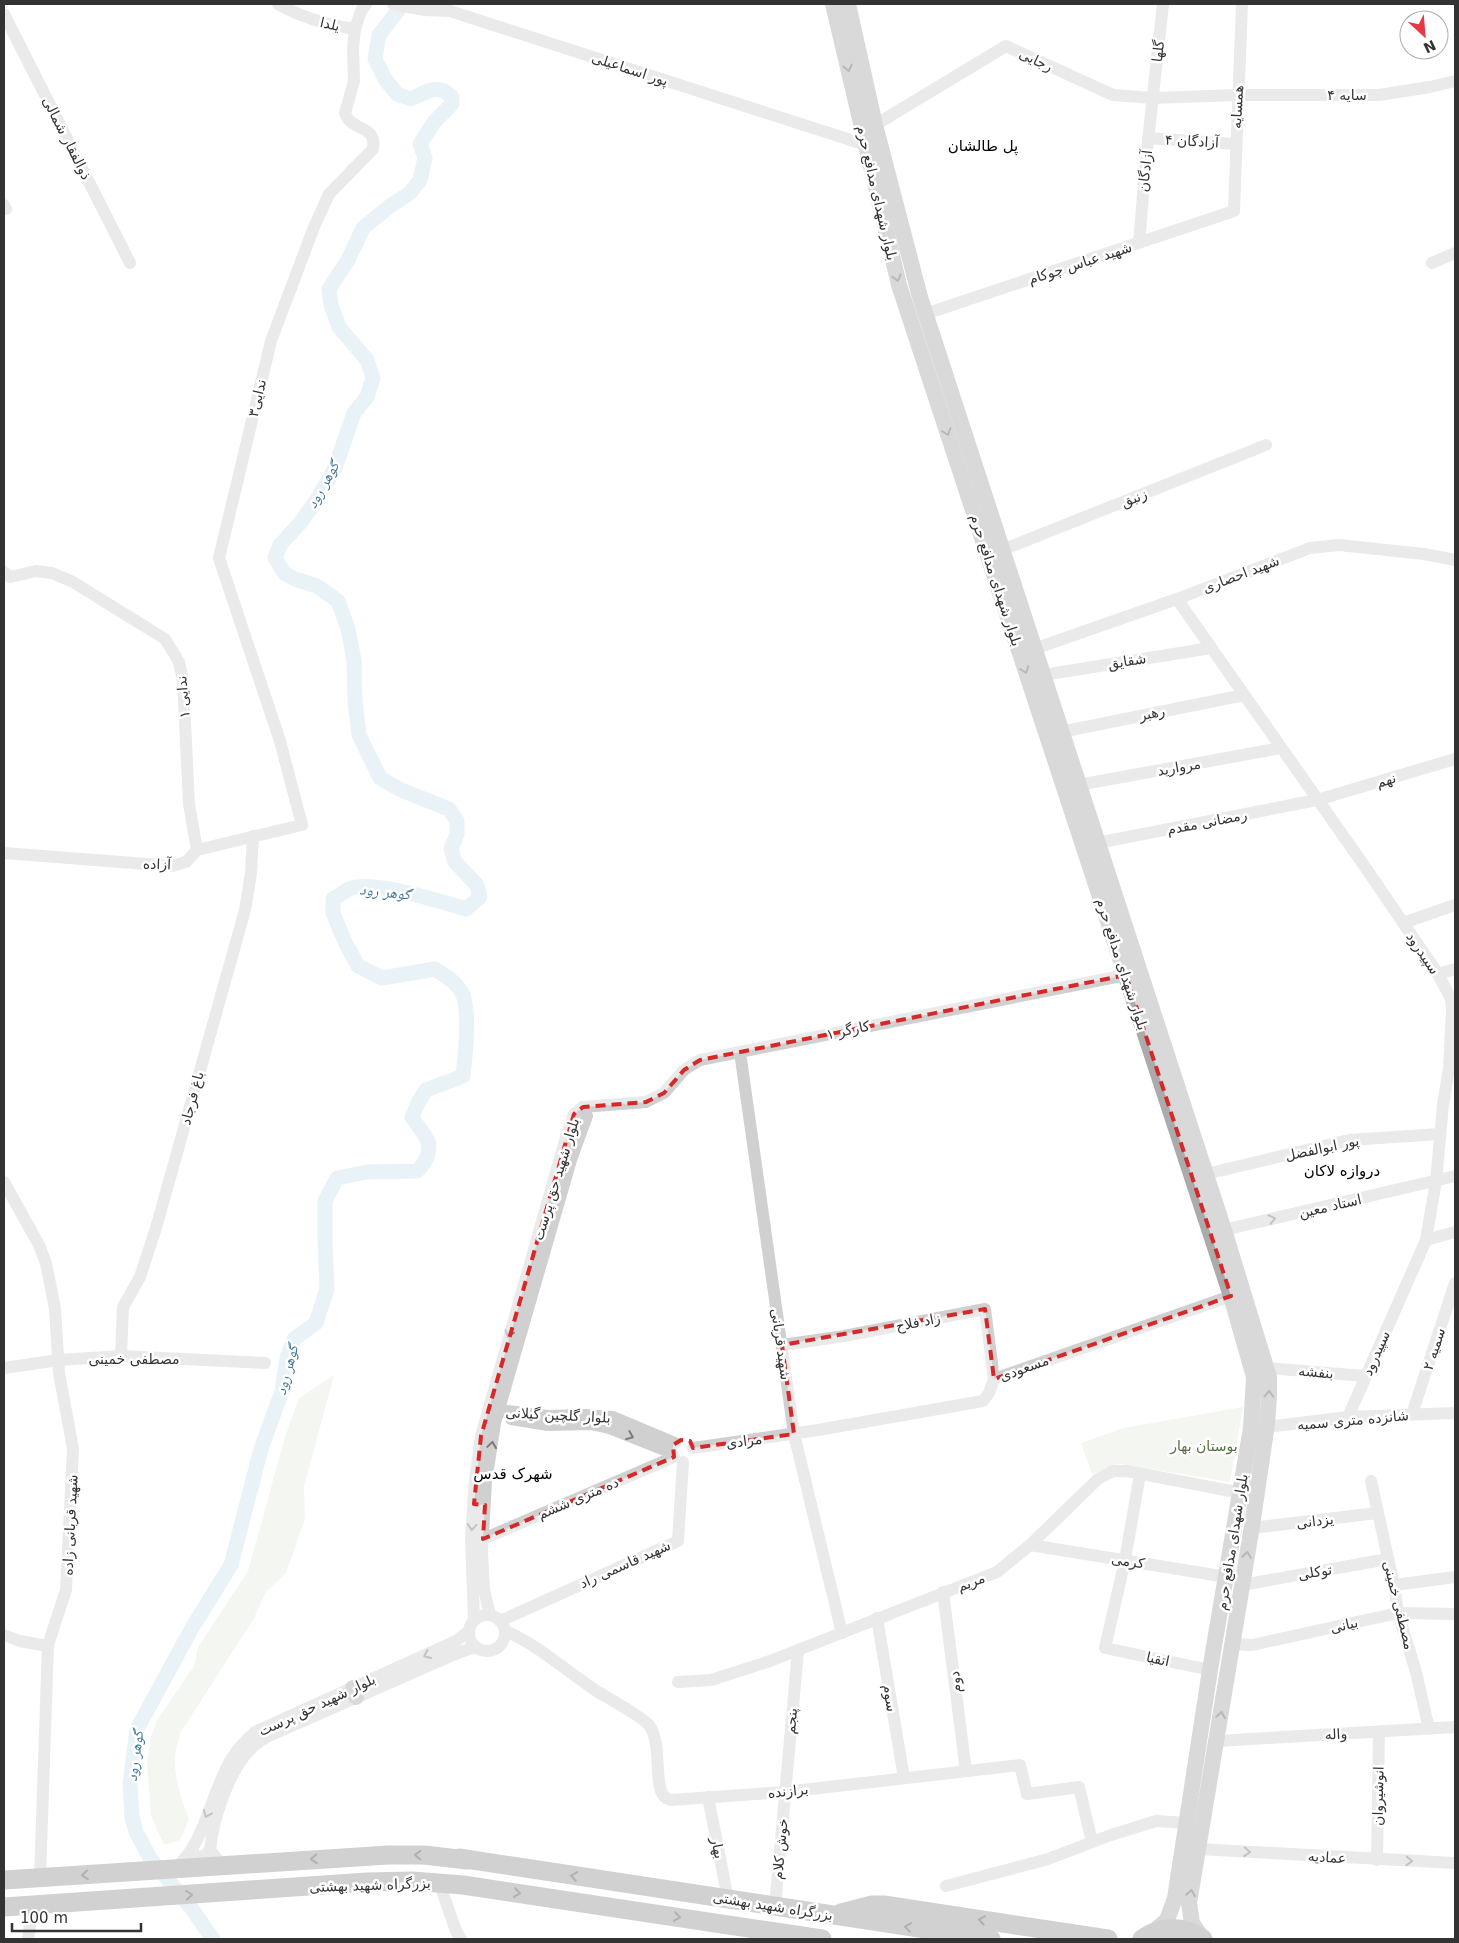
<svg xmlns="http://www.w3.org/2000/svg" width="1459" height="1943" font-family="'DejaVu Sans','Noto Naskh Arabic',sans-serif">
<style>
.green{fill:#e6ecdf}
.lines{fill:none;stroke-linecap:round;stroke-linejoin:round}
.river{stroke:#cfe2ee;stroke-width:15}
.minor{stroke:#d0d0d0;stroke-width:12}
.major{stroke:#ababab;stroke-width:16}
.highway{stroke:#9a9a9a;stroke-width:19}
.oneway{stroke:#636363}
.oneway2{stroke:#7a7a7a}
.oneway3{stroke:#525252}
.marked{fill:none;stroke:#d62828;stroke-width:4;stroke-dasharray:10 6;stroke-linejoin:round}
.labels{text-anchor:middle;stroke-width:5;stroke-linejoin:round;paint-order:stroke}
.street-label{font-size:14px;fill:#333;stroke:#fff}
.park-label{font-size:14px;fill:#56703f;stroke:#fff}
.neighbourhood-label{font-size:15px;fill:#000;stroke:#fff}
.water-label{font-size:15px;font-style:italic;fill:#3f7597;stroke:#fff}
</style>
<rect width="100%" height="100%" fill="#fff"/>
<g class="green">
<path d="M334,1375l-30,112 1,32 -19,54 -20,19 -12,26 -73,114c-12,33 -4,55 8,87l-9,21 -16,5 -13,-29 -4,-55 4,-24 5,-15 38,-56 4,-19 50,-76 37,-134 14,-39z"/>
<path d="M1243,1407l-13,75 -110,-18 -28,10 -11,-31 43,-15z"/>
</g>
<g class="lines">
<path class="river" d="M213,1939l-21,-30 -42,-51 -14,-26 -4,-15 -2,-33 7,-55 55,-101 39,-63 30,-116 21,-58 5,-33 7,-19 22,-16 11,-34 -2,-47v-41l12,-23 30,-6 50,-1c9,-8 16,-23 9,-33 -4,-8 -10,-13 -14,-21l7,-16 7,-11 37,-14c2,-18 8,-70 -2,-85 -6,-10 -17,-16 -26,-22l-53,9 -24,-12 -13,-24 -12,-29v-14c5,-3 11,-7 16,-10 23,-10 93,13 117,20l14,-12 -3,-12 -22,-23 -4,-13 6,-15v-13l-8,-12 -48,-19 -21,-12 -21,-43 -4,-34 -1,-41 -6,-31 -10,-28 -21,-15 -22,-7 -11,-6 -9,-15 5,-13 21,-23 17,-24 17,-30 19,-55 13,-16 6,-19 -6,-18 -28,-33 -8,-22 -2,-16 19,-29 15,-32 27,-22 20,-13 10,-13 5,-22 -5,-14 14,-22 18,-18v-7c-15,-15 -25,-5 -41,2l-14,-5 -12,-15 -10,-20 4,-24 24,-31"/>
<g class="minor">
<path d="M278,4c25,14 49,21 77,25"/>
<path d="M393,4l32,6 25,1 416,134"/>
<path d="M4,14l126,249"/>
<path d="M875,125l131,-79 107,49 40,3 85,-3h141l51,-8 25,-6"/>
<path d="M1148,138l88,6"/>
<path d="M4,205l2,4"/>
<path d="M1139,243l7,-84 17,-155"/>
<path d="M1432,263l23,-10"/>
<path d="M925,314l309,-103 8,-207"/>
<path d="M1002,550l264,-105"/>
<path d="M4,572l6,5 26,-6 16,2 21,9 92,57 14,23 4,19 6,123 8,46"/>
<path d="M1177,599l186,265 75,110 13,25 1,10 -3,59 -6,37 -7,76 -10,59 -78,177"/>
<path d="M1034,649l143,-50 133,-51 29,-3 85,9 31,6"/>
<path d="M1043,675l168,-27"/>
<path d="M1061,732l183,-37"/>
<path d="M1078,785l203,-37"/>
<path d="M1097,843l220,-43 138,-41"/>
<path d="M4,853l168,13 14,-4 11,-12 105,-25 -22,-84 -61,-183 52,-217 43,-114 15,-33 44,-45c4,-25 -22,-17 -28,-36l9,-32 -1,-32 2,-20 6,-18 5,-7"/>
<path d="M1403,923l52,-18"/>
<path d="M1438,974l17,-5"/>
<path d="M740,1052l54,382 48,199"/>
<path d="M583,1107l63,-5 18,-9 20,-23 16,-10 426,-85"/>
<path d="M1206,1174l143,-34 91,-6"/>
<path d="M4,1182l35,63 7,18 9,46 4,64 14,76 -7,141 -18,55 -8,233"/>
<path d="M1224,1230l231,-54"/>
<path d="M1426,1240l29,-8"/>
<path d="M782,1345l62,-9 141,-27 9,70"/>
<path d="M121,1356l2,-49 17,-30 16,-49 89,-318 6,-37 2,-37"/>
<path d="M4,1368l55,-8 62,-4 144,7"/>
<path d="M1267,1368l98,8"/>
<path d="M491,1410l7,2 9,-1 41,5 37,-1 28,2 62,26"/>
<path d="M1412,1414l43,-131"/>
<path d="M511,1419l37,6 43,-1 18,4 63,25"/>
<path d="M1259,1428l89,-11 107,-4"/>
<path d="M693,1448l125,-18 165,-29 6,-8 5,-14 237,-83"/>
<path d="M1140,1474l-15,86 -20,88 105,22"/>
<path d="M1371,1481l23,104 4,28 18,59 13,57"/>
<path d="M1252,1528l125,-15"/>
<path d="M483,1539l191,-82"/>
<path d="M1030,1545l197,32"/>
<path d="M1242,1585l146,-26"/>
<path d="M1394,1585l61,-8"/>
<path d="M943,1592l23,179"/>
<path d="M490,1615l-6,-25 -2,-38 4,-70 9,-59 76,-263 16,-44 -4,-9"/>
<circle cx="487" cy="1633" r="18"/>
<path d="M877,1618l27,160"/>
<path d="M474,1620l-3,-81 4,-59 6,-44 85,-299 8,-23 9,-7"/>
<path d="M500,1621l178,-80 5,-79"/>
<path d="M505,1631c34,14 62,41 93,61 10,6 46,26 51,33 14,19 4,59 15,71 1,2 4,3 6,4l115,-8 235,-27 7,29 52,-7 13,55"/>
<path d="M4,1635l16,6 27,5"/>
<path d="M1233,1644l19,1 146,-32 57,1"/>
<path d="M678,1682l33,-2 59,-19 227,-89 33,-27 68,-66 15,-8h14l114,22"/>
<path d="M1217,1741l238,-14"/>
<path d="M708,1797l20,102"/>
<path d="M192,1849l3,7 9,1 6,-7"/>
<path d="M1199,1849l256,14"/>
<path d="M1377,1860l2,-128"/>
<path d="M223,1866l-13,-16c3,-32 21,-89 49,-108 6,-5 14,-8 21,-11l180,-79 16,-5"/>
<path d="M173,1869c31,-19 39,-81 59,-111 6,-10 14,-18 23,-26l201,-91 13,-10"/>
<path d="M439,1882l17,49 5,8"/>
<path d="M946,1886l102,-27 63,-24 45,-14 30,2"/>
<path d="M775,1906l23,-255"/>
<path d="M28,1939l5,-34"/>
</g>
<g class="major">
<path d="M833,4l66,281 332,1011 23,81 -3,51 -41,242 -35,228 -8,22 -15,13"/>
<path d="M848,4l27,121 45,172 304,933 45,147v20l-2,27 -15,102 -63,377 3,20 10,15"/>
<path d="M353,1688l3,9"/>
</g>
<g class="highway">
<path d="M459,1858l532,81"/>
<path d="M4,1880l384,-25h36l43,5"/>
<path d="M4,1907l363,-25 45,-1 51,4 359,54"/>
<path d="M841,1913l31,-8h12l224,34"/>
<path d="M1142,1939c19,-14 42,-14 61,0"/>
</g>
</g>
<defs><path id="oneway-chevron" d="M-2-3.5L2.5 0L-2 3.5" fill="none" stroke-width="1.6" stroke-linecap="round" stroke-linejoin="round" transform="scale(1.25)"/></defs>
<g class="oneway">
<use href="#oneway-chevron" transform="translate(848 68) rotate(77)"/>
<use href="#oneway-chevron" transform="translate(897 278) rotate(76)"/>
<use href="#oneway-chevron" transform="translate(947 432) rotate(72)"/>
<use href="#oneway-chevron" transform="translate(1025 670) rotate(72)"/>
<use href="#oneway-chevron" transform="translate(1269 1394) rotate(-88)"/>
<use href="#oneway-chevron" transform="translate(1247 1555) rotate(-81)"/>
<use href="#oneway-chevron" transform="translate(1221 1715) rotate(-81)"/>
<use href="#oneway-chevron" transform="translate(1191 1893) rotate(-81)"/>
</g>
<g class="oneway2">
<use href="#oneway-chevron" transform="translate(1272 1219) rotate(-13)"/>
<use href="#oneway-chevron" transform="translate(509 1334) rotate(106)"/>
<use href="#oneway-chevron" transform="translate(630 1436) rotate(22)"/>
<use href="#oneway-chevron" transform="translate(492 1445) rotate(-82)"/>
<use href="#oneway-chevron" transform="translate(472 1527) rotate(94)"/>
<use href="#oneway-chevron" transform="translate(427 1655) rotate(155)"/>
<use href="#oneway-chevron" transform="translate(207 1814) rotate(112)"/>
<use href="#oneway-chevron" transform="translate(1247 1852) rotate(4)"/>
<use href="#oneway-chevron" transform="translate(1409 1861) rotate(2)"/>
</g>
<g class="oneway3">
<use href="#oneway-chevron" transform="translate(418 1855) rotate(-178)"/>
<use href="#oneway-chevron" transform="translate(314 1859) rotate(176)"/>
<use href="#oneway-chevron" transform="translate(85 1875) rotate(176)"/>
<use href="#oneway-chevron" transform="translate(574 1876) rotate(-171)"/>
<use href="#oneway-chevron" transform="translate(517 1893) rotate(9)"/>
<use href="#oneway-chevron" transform="translate(189 1895) rotate(-4)"/>
<use href="#oneway-chevron" transform="translate(677 1917) rotate(9)"/>
<use href="#oneway-chevron" transform="translate(982 1920) rotate(-171)"/>
<use href="#oneway-chevron" transform="translate(908 1927) rotate(-171)"/>
</g>
<path d="M0 0H1459V1943H0ZM1126,975l105,321 -237,83 -9,-70 -203,36 12,89 -101,14 -3,-7 -9,-1 -8,5 1,12 -191,82 2,-34 -11,-1 7,-68 93,-322 9,-7 63,-5 18,-9 20,-23 16,-10z" fill="#fff" fill-opacity=".55" fill-rule="evenodd"/>
<path class="marked" d="M1126,975l105,321 -237,83 -9,-70 -203,36 12,89 -101,14 -3,-7 -9,-1 -8,5 1,12 -191,82 2,-34 -11,-1 7,-68 93,-322 9,-7 63,-5 18,-9 20,-23 16,-10z"/>
<g class="labels">
<g class="street-label">
<text transform="translate(330 24) rotate(13)" y="5">یلدا</text>
<text transform="translate(1158 51) rotate(-84)" y="5">گلها</text>
<text transform="translate(1036 60) rotate(25)" y="5">رجایی</text>
<text transform="translate(630 69) rotate(18)" y="5">پور اسماعیلی</text>
<text x="1347" y="100">سایه ۴</text>
<text transform="translate(1237 107) rotate(-87)" y="5">همسایه</text>
<text transform="translate(67 138) rotate(63)" y="5">ذوالفقار شمالی</text>
<text transform="translate(1192 141) rotate(3)" y="5">آزادگان ۴</text>
<text transform="translate(1145 171) rotate(-84)" y="5">آزادگان</text>
<text transform="translate(877 193) rotate(77)" y="5">بلوار شهدای مدافع حرم</text>
<text transform="translate(1080 263) rotate(-18)" y="5">شهید عباس چوکام</text>
<text transform="translate(257 398) rotate(-77)" y="5">ندایی۳</text>
<text transform="translate(1134 498) rotate(-22)" y="5">زنبق</text>
<text transform="translate(1241 574) rotate(-21)" y="5">شهید احصاری</text>
<text transform="translate(996 580) rotate(72)" y="5">بلوار شهدای مدافع حرم</text>
<text transform="translate(1127 661) rotate(-9)" y="5">شقایق</text>
<text transform="translate(183 697) rotate(-95)" y="5">ندایی ۱</text>
<text transform="translate(1152 713) rotate(-11)" y="5">رهبر</text>
<text transform="translate(1179 767) rotate(-10)" y="5">مروارید</text>
<text transform="translate(1386 780) rotate(-17)" y="5">نهم</text>
<text transform="translate(1207 822) rotate(-11)" y="5">رمضانی مقدم</text>
<text transform="translate(157 864) rotate(2)" y="5">آزاده</text>
<text transform="translate(1423 953) rotate(56)" y="5">سپیدرود</text>
<text transform="translate(1122 964) rotate(72)" y="5">بلوار شهدای مدافع حرم</text>
<text transform="translate(848 1030) rotate(-12)" y="5">کارگر ۱</text>
<text transform="translate(192 1098) rotate(-75)" y="5">باغ فرجاد</text>
<text transform="translate(1322 1148) rotate(-12)" y="5">پور ابوالفضل</text>
<text transform="translate(556 1179) rotate(-73)" y="5">بلوار شهید حق پرست</text>
<text transform="translate(1330 1206) rotate(-13)" y="5">استاد معین</text>
<text transform="translate(918 1322) rotate(-11)" y="5">زاد فلاح</text>
<text transform="translate(781 1344) rotate(82)" y="5">شهید قربانی</text>
<text transform="translate(1434 1349) rotate(-72)" y="5">سمیه ۲</text>
<text transform="translate(1376 1353) rotate(-66)" y="5">سپیدرود</text>
<text x="134" y="1364">مصطفی خمینی</text>
<text transform="translate(1024 1368) rotate(-20)" y="5">مسعودی</text>
<text transform="translate(1316 1372) rotate(5)" y="5">بنفشه</text>
<text transform="translate(558 1415) rotate(3)" y="5">بلوار گلچین گیلانی</text>
<text transform="translate(1353 1420) rotate(-5)" y="5">شانزده متری سمیه</text>
<text transform="translate(744 1441) rotate(-8)" y="5">مرادی</text>
<text transform="translate(578 1498) rotate(-23)" y="5">ده متری ششم</text>
<text transform="translate(1315 1521) rotate(-7)" y="5">یزدانی</text>
<text transform="translate(70 1525) rotate(-87)" y="5">شهید قربانی زاده</text>
<text transform="translate(1232 1542) rotate(-81)" y="5">بلوار شهدای مدافع حرم</text>
<text transform="translate(1128 1561) rotate(9)" y="5">کرمی</text>
<text transform="translate(625 1564) rotate(-24)" y="5">شهید قاسمی راد</text>
<text transform="translate(1315 1572) rotate(-10)" y="5">توکلی</text>
<text transform="translate(971 1582) rotate(-21)" y="5">مریم</text>
<text transform="translate(1399 1605) rotate(76)" y="5">مصطفی خمینی</text>
<text transform="translate(1344 1625) rotate(-13)" y="5">بیانی</text>
<text transform="translate(1158 1659) rotate(12)" y="5">اتقیا</text>
<text transform="translate(955 1682) rotate(-97)" y="5">دوم</text>
<text transform="translate(890 1698) rotate(81)" y="5">سوم</text>
<text transform="translate(317 1705) rotate(-25)" y="5">بلوار شهید حق پرست</text>
<text transform="translate(791 1721) rotate(-85)" y="5">پنجم</text>
<text transform="translate(1336 1734) rotate(-3)" y="5">واله</text>
<text transform="translate(788 1791) rotate(-6)" y="5">برازنده</text>
<text transform="translate(1378 1796) rotate(-89)" y="5">انوشیروان</text>
<text transform="translate(718 1848) rotate(79)" y="5">بهار</text>
<text transform="translate(780 1849) rotate(-85)" y="5">خوش کلام</text>
<text transform="translate(1327 1857) rotate(4)" y="5">عمادیه</text>
<text transform="translate(370 1885) rotate(-2)" y="5">بزرگراه شهید بهشتی</text>
<text transform="translate(773 1906) rotate(9)" y="5">بزرگراه شهید بهشتی</text>
</g>
<g class="park-label">
<text x="1204" y="1451">بوستان بهار</text>
</g>
<g class="neighbourhood-label">
<text x="983" y="151">پل طالشان</text>
<text x="1342" y="1176">دروازه لاکان</text>
<text x="513" y="1479">شهرک قدس</text>
</g>
<g class="water-label">
<text transform="translate(323 485) rotate(-61)" y="5">گوهر رود</text>
<text transform="translate(385 892) rotate(6)" y="5">گوهر رود</text>
<text transform="translate(287 1370) rotate(-75)" y="5">گوهر رود</text>
<text transform="translate(135 1756) rotate(-82)" y="5">گوهر رود</text>
</g>
</g>
<rect width="1459" height="1943" fill="none" stroke="#333333" stroke-width="10"/>
<g transform="translate(1424 35) rotate(154)"><circle r="24" fill="#ffffff" stroke="#adadad"/>
<path d="M0-4L9 19L0 12L-9 19Z" fill="#e63946"/>
<text y="-8" font-size="14" font-weight="bold" text-anchor="middle" fill="#333333">N</text>
</g>
<path d="M12 1923v8h129v-8" fill="none" stroke="#333333" stroke-width="2.5"/>
<text x="20" y="1923" font-size="15" fill="#333333" stroke="#ffffff" stroke-width="4" paint-order="stroke">100 m</text>
</svg>
